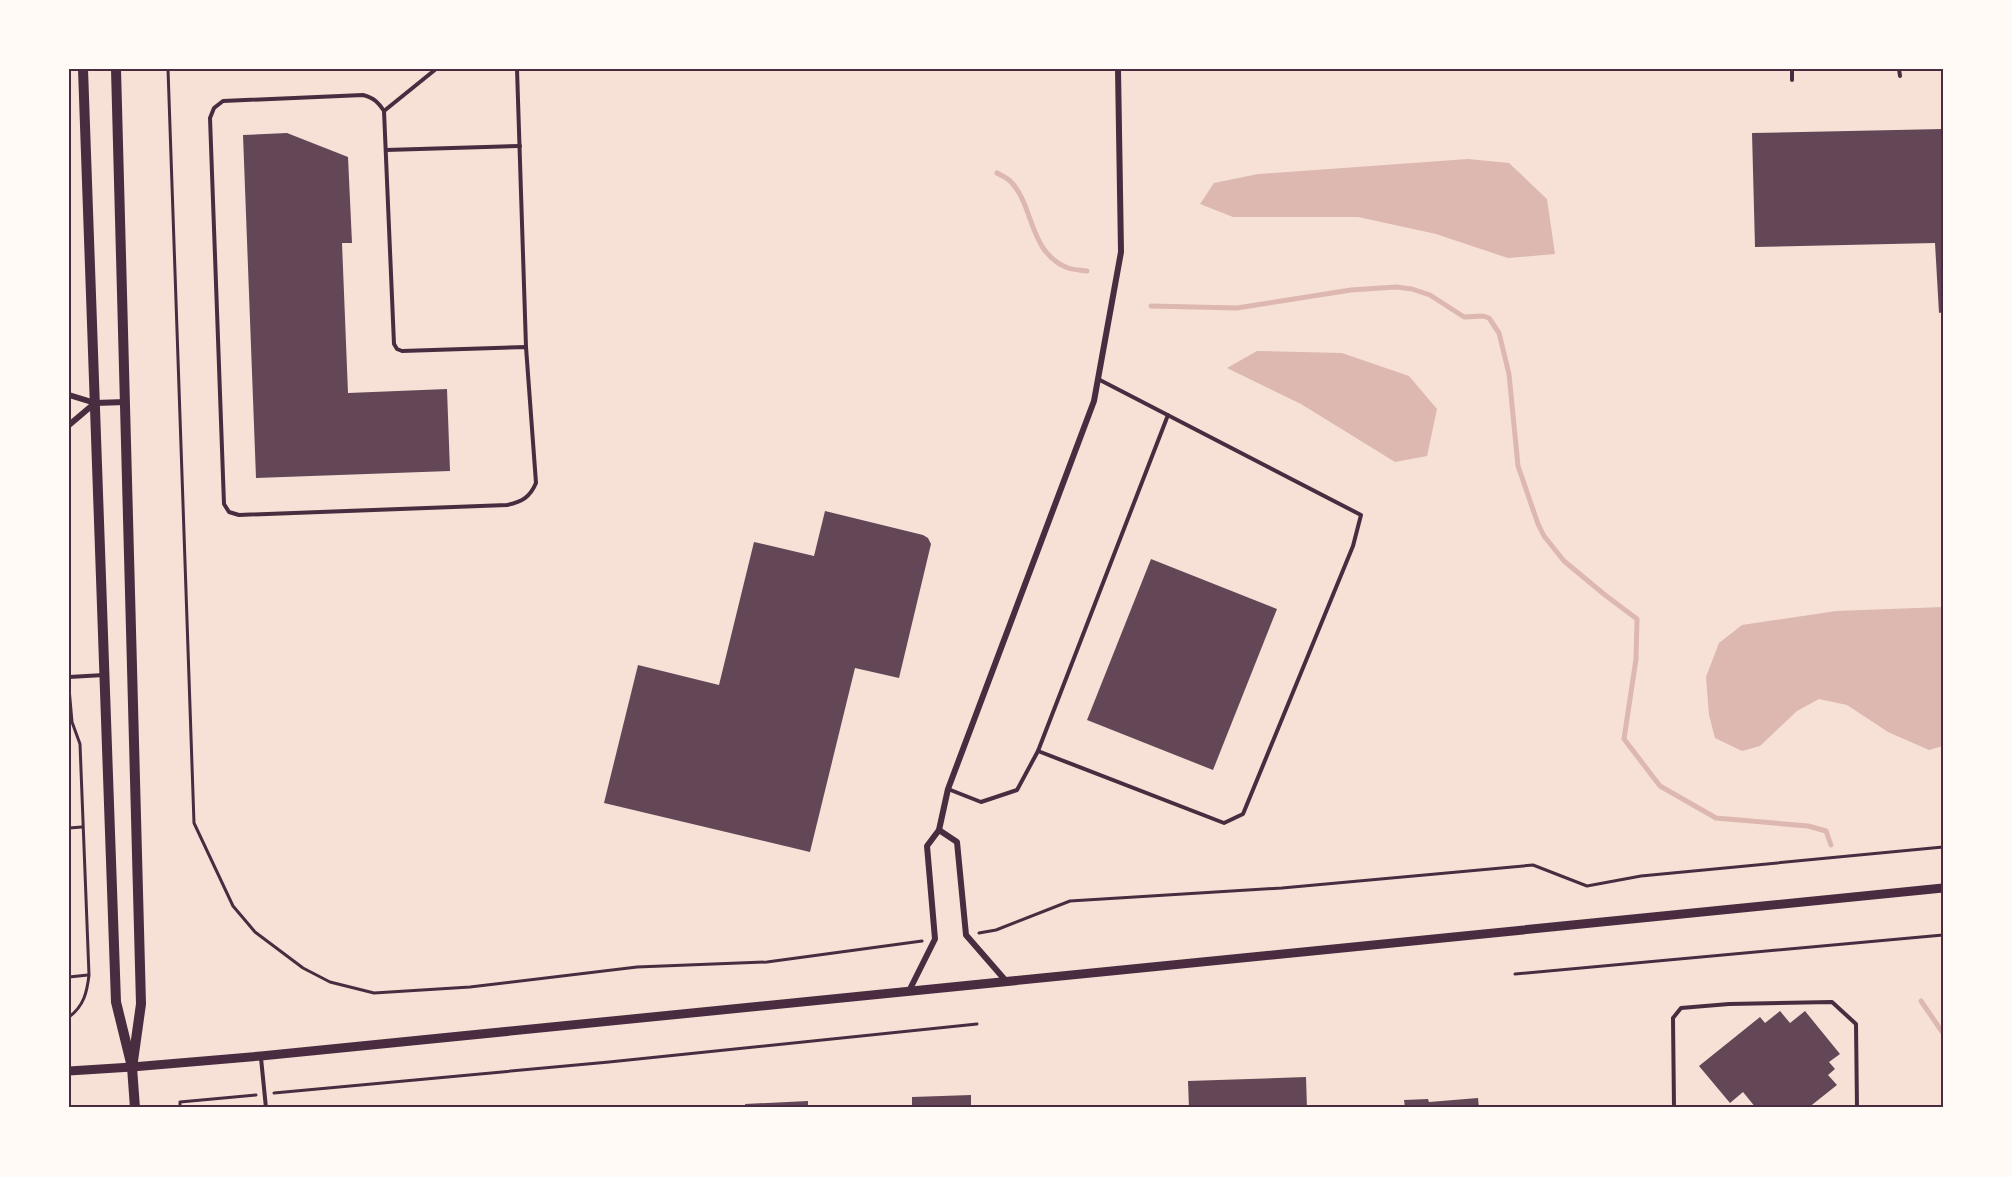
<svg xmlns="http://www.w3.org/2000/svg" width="2012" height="1177" font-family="'PT Sans Narrow',sans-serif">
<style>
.water{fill:#dcb8b0}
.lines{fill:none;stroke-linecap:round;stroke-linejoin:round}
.stream{stroke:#dcb8b0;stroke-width:5}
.building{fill:#644757}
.path{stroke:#4a2c40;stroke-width:3}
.service{stroke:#4a2c40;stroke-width:4}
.minor{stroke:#4a2c40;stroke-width:6}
.tertiary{stroke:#4a2c40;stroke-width:9}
.secondary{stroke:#4a2c40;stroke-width:10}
.neatline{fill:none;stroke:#4a2c40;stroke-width:2}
</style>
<rect width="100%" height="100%" fill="#f7e1d7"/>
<g class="water">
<path d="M1468,159l41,4 38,36 8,55 -47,4 -72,-24 -78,-17h-125l-33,-13 14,-21 44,-9z"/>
<path d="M1257,351l85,2 67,23 28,33 -10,47 -32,6 -94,-58 -74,-36z"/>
<path d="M1943,607v139l-14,4 -41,-18 -41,-27 -28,-6 -22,12 -37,35 -18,5 -27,-13 -6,-23 -3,-38 13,-34 23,-18 94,-14z"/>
</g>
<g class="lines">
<g class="stream">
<path d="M997,173c5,3 11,5 15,10 22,24 17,70 56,85 6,2 13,2 19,3"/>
<path d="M1151,306l86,2 114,-18 45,-3 16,2 18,6 34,22 19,-1 6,2 10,15 10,41 9,92 20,58 6,12 20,25 41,34 32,24 -1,40 -12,80 36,47 56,32 92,8 18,5 5,14"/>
<path d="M1921,1001l22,32"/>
</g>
</g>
<g class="building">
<path d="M1943,129v183l-4,1 -4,-70 -180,4 -3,-114z"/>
<path d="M287,133l61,24 4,86h-10l6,150 99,-4 3,82 -194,7 -13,-343z"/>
<path d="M825,511l98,24 5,3 3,6 -32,134 -44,-10 -45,184 -206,-49 34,-138 81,20 35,-143 60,14z"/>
<path d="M1151,559l126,50 -64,161 -126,-50z"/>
<path d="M1780,1011l10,12 15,-12 35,43 -11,8 6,7 -7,6 9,10 -29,23h-52l-13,-16 -13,11 -31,-37 61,-49 5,6z"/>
<path d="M1306,1077l1,31h-118l-1,-27z"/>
<path d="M971,1095v13h-59v-11z"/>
<path d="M1478,1098l1,10h-74l-1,-8 24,-1 1,3z"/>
<path d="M808,1101v7h-62l-1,-4z"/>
</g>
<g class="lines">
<g class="path">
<path d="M168,69l26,754 39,83 22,26 48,36 27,14 44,11 96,-6 167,-20 130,-5 155,-21"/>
<path d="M69,828l13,-1"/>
<path d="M979,933l17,-3 74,-29 212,-13 251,-23 54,21 54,-10 302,-29"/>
<path d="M1515,974l428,-39"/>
<path d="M69,977l19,-2"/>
<path d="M69,1017c15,-11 18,-25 20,-42l-9,-231 -8,-22 -3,-34"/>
<path d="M274,1093l335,-31 368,-38"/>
<path d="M69,1108h23"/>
<path d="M180,1108v-6l76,-7"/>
</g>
<g class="service">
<path d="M517,69l9,278"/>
<path d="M1899,69l1,7"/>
<path d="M1792,80v-11"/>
<path d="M363,95c11,3 15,7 21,16l10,233 3,5 5,2 124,-4 10,136c-6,14 -14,19 -29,22l-268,10 -10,-3 -5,-8 -14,-386 4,-10 9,-7z"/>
<path d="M384,111l52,-42"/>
<path d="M386,150l134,-4"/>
<path d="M69,677l35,-2"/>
<path d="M1038,751l130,-336"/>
<path d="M948,789l33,13 36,-12 21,-39 186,72 19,-9 110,-268 8,-31 -263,-136"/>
<path d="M261,1058l5,50"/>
<path d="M1674,1108l-1,-90 8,-10 48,-4 103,-2 24,22 1,84"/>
</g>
<g class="minor">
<path d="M69,395l26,8 31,-1"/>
<path d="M69,425l26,-22"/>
<path d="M939,830l9,-41 146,-388 27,-149 -3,-183"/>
<path d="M909,991l26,-52 -8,-93 12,-16 18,12 9,93 40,46"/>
</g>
<path class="tertiary" d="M69,1071l63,-4 129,-11 1682,-168"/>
<g class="secondary">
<path d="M83,69l33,933 16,65 3,41"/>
<path d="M116,69l25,935 -8,57"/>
</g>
</g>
<rect width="2012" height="1177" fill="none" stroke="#fffaf5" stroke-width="141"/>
<rect x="70" y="70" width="1872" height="1036" class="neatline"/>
</svg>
